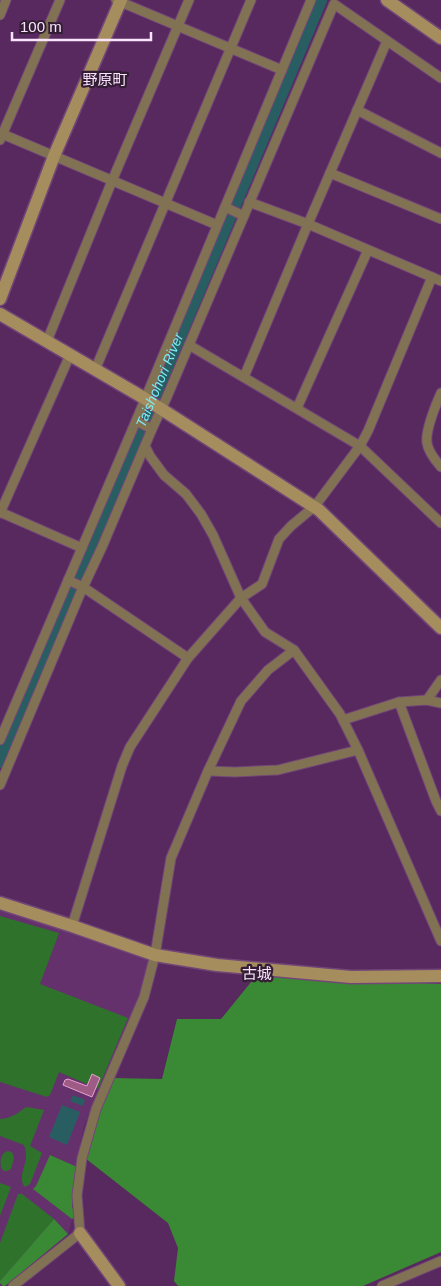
<svg xmlns="http://www.w3.org/2000/svg" width="441" height="1286" font-family="Helvetica,'Noto Sans JP',sans-serif">
<style>
.built{fill:#65316d}
.green{fill:#2f722b}
.forest{fill:#3a8935}
.water{fill:#285e62}
.lines{fill:none;stroke-linecap:round;stroke-linejoin:round}
.river{stroke:#285e62;stroke-width:16}
.building{fill:#9e5b86;stroke:#eaa1ce}
.street-casing{stroke:#724778;stroke-width:11}
.secondary-casing{stroke:#724778;stroke-width:15}
.street{stroke:#827254;stroke-width:9}
.secondary{stroke:#a68d5e;stroke-width:12}
.labels{text-anchor:middle;stroke-width:4.5;stroke-linejoin:round;paint-order:stroke}
.water-label{font-size:14px;font-style:italic;fill:#7cedf6;stroke:#321d35}
.quarter-label{font-size:15px;fill:#fae4fd;stroke:#321d35}
</style>
<rect width="100%" height="100%" fill="#58295f"/>
<path class="built" d="M0,906l150,53 -10,38 -56,129 -4,19 -8,62 4,9 -4,3 -4,15 -63,52h-5z"/>
<g class="green">
<path d="M0,916l59,17 -19,51 88,34 -30,71 -39,-17 -9,23 -3,2 -47,-15z"/>
<path d="M26,1107l18,3 -14,36 12,7 -12,31 -5,3c-8,-9 2,-22 1,-33 0,-3 -1,-6 -2,-9l-24,-9v-17c10,0 18,-6 26,-12z"/>
<path d="M8,1151l4,1 2,6 -3,11 -4,2h-3l-3,-3c-1,-7 -1,-15 7,-17z"/>
<path d="M0,1183l11,4 -11,29z"/>
<path d="M18,1194h4l32,25 -54,62v-38z"/>
</g>
<g class="forest">
<path d="M256,976l185,8v268l-78,34h-185l-4,-5 4,-33 -10,-25 -83,-65 14,-53 14,-27 49,1 15,-60h44z"/>
<path d="M50,1155l27,12 -5,40 4,9 -4,3 -39,-30 3,-3z"/>
<path d="M54,1219l14,15 -63,52h-2l-3,-3v-2z"/>
</g>
<g class="water">
<path d="M73,1095l12,5 -2,6 -13,-5z"/>
<path d="M62,1105l18,7 -13,33 -18,-8z"/>
</g>
<g class="lines">
<path class="river" id="s1" d="M0,760l319,-760"/>
</g>
<path class="building" d="M92,1074l8,4 -8,19 -29,-12 2,-5 3,-1 19,7z"/>
<g class="lines">
<g class="street-casing">
<g id="street">
<path d="M116,0l166,70"/>
<path d="M0,15l6,-15"/>
<path d="M357,110l84,43"/>
<path d="M0,133l217,92"/>
<path d="M0,140l60,-140"/>
<path d="M330,173l111,46"/>
<path d="M249,202l59,22 133,57"/>
<path d="M225,207l19,9"/>
<path d="M47,341l65,-160 77,-181"/>
<path d="M189,345l171,101 81,77"/>
<path d="M95,370l156,-370"/>
<path d="M244,377l64,-153 79,-183"/>
<path d="M441,393c-5,11 -16,38 -14,50 1,8 8,17 14,24"/>
<path d="M297,408l71,-158"/>
<path d="M136,421l16,8"/>
<path d="M145,446l5,10 14,19 22,19 15,20 12,21 28,63 24,34 29,18 46,64 18,36 83,191"/>
<path d="M0,512l82,36"/>
<path d="M0,513l70,-158"/>
<path d="M68,580l15,7 105,71"/>
<path d="M427,700l14,-20"/>
<path d="M399,702l37,99 5,10"/>
<path d="M343,720l56,-18 28,-2 14,3"/>
<path d="M0,740l136,-319 175,-421"/>
<path d="M208,771l27,1 43,-2 80,-20"/>
<path d="M0,785l80,-191 22,-47 50,-118 14,-30 168,-395 107,74"/>
<path d="M72,926l50,-160 8,-19 58,-89 53,-60 21,-14 17,-45 12,-13 24,-20 45,-60 8,-15 64,-154"/>
<path d="M13,1286l67,-53 -3,-38 5,-37 14,-49 48,-112 11,-42 16,-97 37,-87 33,-70 27,-31 26,-20"/>
<path d="M382,1286l59,-25"/>
</g>
</g>
<g class="secondary-casing">
<g id="secondary">
<path d="M387,0l54,38"/>
<path d="M0,299l54,-143 67,-156"/>
<path d="M0,314l144,84 175,112 122,118"/>
<path d="M0,903l72,23 83,29 62,10 134,12 90,-1"/>
<path d="M80,1233l39,53"/>
</g>
</g>
<use href="#street" class="street"/>
<use href="#secondary" class="secondary"/>
</g>
<g class="labels">
<g class="water-label">
<text dy="5" stroke="none"><textPath href="#s1" startOffset="412">Taishohori River</textPath></text>
</g>
<g class="quarter-label">
<text x="105" y="85">野原町</text>
<text x="257" y="979">古城</text>
</g>
</g>
<path d="M12 32v8h139v-8" fill="none" stroke="#fae4fd" stroke-width="2.5"/>
<text x="20" y="32" font-size="15" fill="#fae4fd" stroke="#321d35" stroke-width="4" paint-order="stroke">100 m</text>
</svg>
